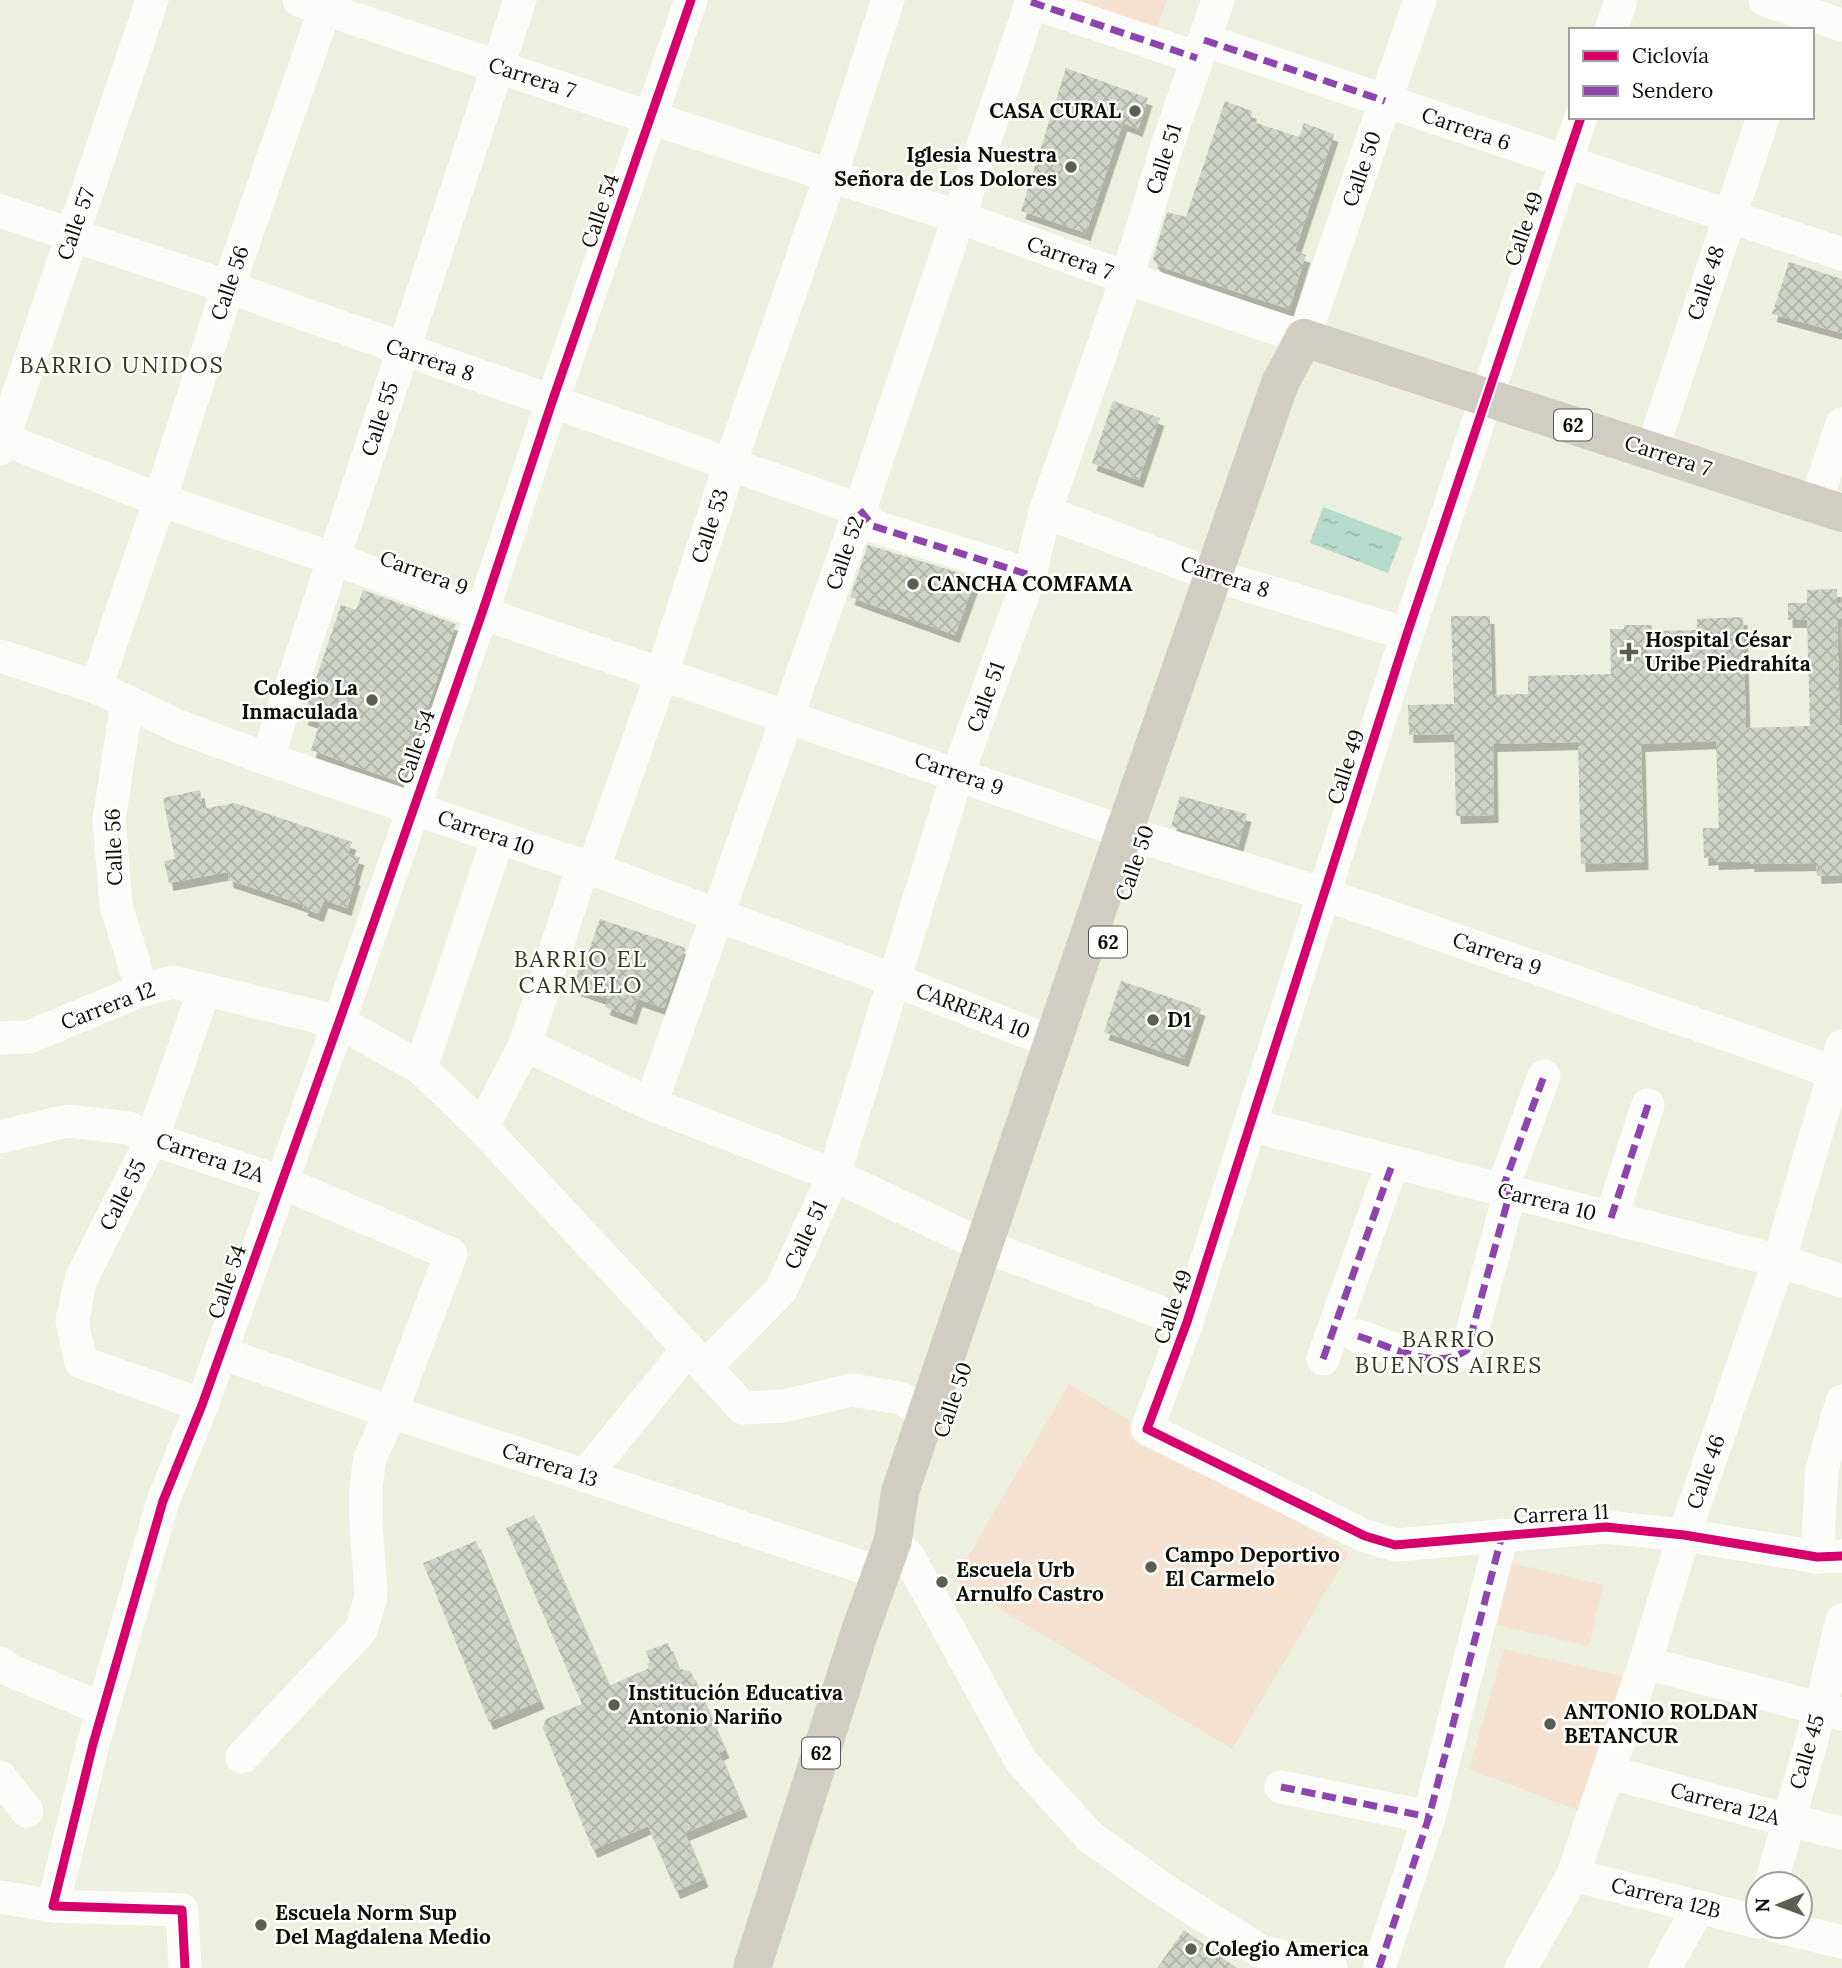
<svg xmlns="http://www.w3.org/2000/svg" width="1842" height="1968" font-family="Lora,serif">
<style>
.pitch{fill:#f5e2d0}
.water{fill:url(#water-ripples)}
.building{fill:url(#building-cross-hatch);filter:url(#shadow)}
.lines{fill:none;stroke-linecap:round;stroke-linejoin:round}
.minor{stroke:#fcfdfa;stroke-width:33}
.major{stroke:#d1cdc3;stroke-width:38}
.quiet{stroke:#8e44ad;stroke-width:7;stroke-dasharray:14 7;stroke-linecap:butt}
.cycleway-casing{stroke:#fff;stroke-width:13}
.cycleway{stroke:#d6006c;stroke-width:9}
.poi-dot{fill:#5c5e51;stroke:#fff;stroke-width:2.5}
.labels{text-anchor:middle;stroke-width:5;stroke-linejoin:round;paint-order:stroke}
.shield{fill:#fff;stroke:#565750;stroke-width:2}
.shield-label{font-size:19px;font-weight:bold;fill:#0e0f05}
.street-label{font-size:21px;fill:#0e0f05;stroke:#fff}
.poi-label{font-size:21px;font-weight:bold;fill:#0e0f05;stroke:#fff;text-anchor:start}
.neighbourhood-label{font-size:23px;letter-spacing:2px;fill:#35381e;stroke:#fff}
</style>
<defs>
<pattern id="water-ripples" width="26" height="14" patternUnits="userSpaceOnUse" patternTransform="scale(1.75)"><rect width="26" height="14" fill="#b6dacd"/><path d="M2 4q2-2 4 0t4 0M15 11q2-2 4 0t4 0" fill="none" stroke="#9bbaaf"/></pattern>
<pattern id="building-cross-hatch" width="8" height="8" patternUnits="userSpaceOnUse" patternTransform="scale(1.75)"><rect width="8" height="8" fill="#cdd3c7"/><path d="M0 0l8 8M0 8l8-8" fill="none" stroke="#afb4a9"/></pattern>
<filter id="shadow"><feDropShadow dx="4.5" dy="8" stdDeviation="0" flood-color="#0004"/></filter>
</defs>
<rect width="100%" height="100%" fill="#edf0de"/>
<g class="pitch">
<path d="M1074,0h93l-15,41z"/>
<path d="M1069,1384l280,169 -117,196 -278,-168z"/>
<path d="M1511,1563l92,22 -14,61 -92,-21z"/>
<path d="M1504,1649l130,30 -48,134 -117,-44z"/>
</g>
<path class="water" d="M1323,507l79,30 -14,36 -78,-30z"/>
<g class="building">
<path d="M1066,68l82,30 -10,31 -15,-6 -37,110 -65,-22z"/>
<path d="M1225,101l27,10 -2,10 49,16 5,-14 30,11 -39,117 11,4 -17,54 -131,-43 -5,-7 14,-47 19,5z"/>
<path d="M1789,262l53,17v54l-70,-19z"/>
<path d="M1113,401l47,17 -21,62 -47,-17z"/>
<path d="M868,545l108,33 -21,57 -105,-38z"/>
<path d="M1837,589v14h5v15l-5,1 3,106h2v150l-25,1 -1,-13 -66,1v-3l-36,1v-5l-10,1 -1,-30h16l-3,-87 -75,3 3,118 -63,2 -3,-122 -85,2 1,71 -38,1 -2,-82 -45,1 -1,-30 46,-1 -3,-88h39l2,79 36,-1v-18l83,-2 -1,-45h14v-4h28v6l45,-1v-11l46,-2 3,111 64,-2 -3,-106h-19v-17h19v-13z"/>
<path d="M363,590l93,34 -54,159 -91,-33 9,-27 -17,-6 38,-112 15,5z"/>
<path d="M200,790l3,19 32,-6 117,39 -4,12 12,3 -6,20 2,1 -9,30 -23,-8 -5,14 -16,-6 1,-3 -75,-25 -1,-8 -59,11 -5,-22 11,-2 -12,-61z"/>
<path d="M1180,796l67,18 -9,33 -67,-21z"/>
<path d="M600,919l86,29 -22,60 -26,-9 -6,18 -27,-10 3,-8 -35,-12 11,-32 3,1z"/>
<path d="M1121,981l80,27 -17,51 -80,-27z"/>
<path d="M534,1515l75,171 40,-18 -2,-4 3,-2 -4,-11 22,-8 10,25 13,4 34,78 -6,3 24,56 -58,24 19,46 -28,12 -28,-65 -55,24 -50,-122 3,-9 36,-15 -76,-176z"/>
<path d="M476,1541l64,160 -51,21 -66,-159z"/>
<path d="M1184,1930l53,38h-80z"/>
</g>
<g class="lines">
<g class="minor">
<path d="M299,0l352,118 308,99 168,61 177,60 116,-338"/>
<path d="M1765,0l77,25"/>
<path d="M1031,2l166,56"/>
<path d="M1611,30l10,-30"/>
<path d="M1204,40l638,214"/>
<path d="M1581,117l-174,517 -220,688 -40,107 218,107 30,9 211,-18 78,8 133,22 25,-1"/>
<path d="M0,211l228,76 632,223 13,16 157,49"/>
<path d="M0,438l160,62 175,59 147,54 642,219 200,62 518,181"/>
<path d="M0,449l152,-449"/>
<path d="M1652,450l111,-333"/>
<path d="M1815,504l27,-80"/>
<path d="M1045,512l168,63 194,59"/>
<path d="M0,656l96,31 84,40 87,32 326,110 301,111 158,62"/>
<path d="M96,687l64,-187 68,-213 100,-287"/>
<path d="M127,702l-18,118 7,85 26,85"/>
<path d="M267,759l253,-759"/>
<path d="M0,1038l29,-1 113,-47 31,-8 166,40 82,46 61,59 261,281 41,-2 68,-16 48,8 27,15"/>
<path d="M525,1045l126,59 183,71 150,71 203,76"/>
<path d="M421,1068l77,-230"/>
<path d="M651,1104l209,-594 172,-510"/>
<path d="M1250,1125l529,136 63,20"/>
<path d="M482,1127l43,-82 54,-167 14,-9 69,-195 68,-210 101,-289 57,-175"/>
<path d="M0,1137l67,-16 62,7 23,11 129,43 170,72 -60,158 -21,46 -4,28v36l5,74 -10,34 -119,127"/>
<path d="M1502,1190l42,-114"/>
<path d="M1611,1218l37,-113"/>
<path d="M1358,1336c32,10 78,36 109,14l43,-158"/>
<path d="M221,1353l170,59 490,161"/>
<path d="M1323,1359l70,-197"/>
<path d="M705,1367l76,-77 53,-115 124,-402 72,-198 15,-63 82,-234 42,-138 49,-140"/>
<path d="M202,1405l-121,-43 -9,-41 9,-42 71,-140 52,-148"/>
<path d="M585,1476l103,-127"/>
<path d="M893,1540l17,19 111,202 69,76 77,55 93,59 71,17"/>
<path d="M1817,1557l5,-88 20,-68"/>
<path d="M0,1663l11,8 92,38"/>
<path d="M1645,1663l197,51"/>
<path d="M1608,1772l179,48 55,13"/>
<path d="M0,1777l27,34"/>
<path d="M1281,1787l148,30"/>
<path d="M1573,1875l185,47"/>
<path d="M1771,1884l50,-177 21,-87"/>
<path d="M0,1897l53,9"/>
<path d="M1775,1926l67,16"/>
<path d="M185,1968l-3,-58 -129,-4 40,-162 70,-243 39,-96 137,-383 143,-409 70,-211 139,-402"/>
<path d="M1379,1968l50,-151 73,-282"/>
<path d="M1521,1968l52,-93 72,-212 39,-128 95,-274 63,-215"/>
<path d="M1665,1968l34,-61"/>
</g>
<g class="major">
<path d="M1304,338l538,175"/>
<path d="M752,1968l107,-334 34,-94 7,-48 224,-660 156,-449 24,-45"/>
</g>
<g class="quiet">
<path d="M1031,2l166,56"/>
<path d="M1204,40l181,61"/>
<path d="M860,510l13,16 157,49"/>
<path d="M1502,1190l42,-114"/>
<path d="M1611,1218l37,-113"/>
<path d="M1358,1336c32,10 78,36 109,14l43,-158"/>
<path d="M1323,1359l70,-197"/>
<path d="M1281,1787l148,30"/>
<path d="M1379,1968l50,-151 73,-282"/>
</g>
<g class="cycleway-casing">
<g id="cycleway">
<path d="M1581,117l-174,517 -220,688 -40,107 218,107 30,9 211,-18 78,8 133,22 25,-1"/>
<path d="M185,1968l-3,-58 -129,-4 40,-162 70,-243 39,-96 137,-383 143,-409 70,-211 139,-402"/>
</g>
</g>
<use href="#cycleway" class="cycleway"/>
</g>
<g class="poi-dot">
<circle cx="1135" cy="111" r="7"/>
<circle cx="1071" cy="167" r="7"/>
<circle cx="913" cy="584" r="7"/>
<path d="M1625.5 641.5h7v7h7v7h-7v7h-7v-7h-7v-7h7z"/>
<circle cx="372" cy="700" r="7"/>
<circle cx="1153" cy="1020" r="7"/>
<circle cx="1151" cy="1567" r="7"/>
<circle cx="942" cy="1582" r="7"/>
<circle cx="614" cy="1705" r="7"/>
<circle cx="1550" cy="1724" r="7"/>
<circle cx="261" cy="1925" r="7"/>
<circle cx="1191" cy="1949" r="7"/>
</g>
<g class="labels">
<g class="shield">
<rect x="1554" y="409.5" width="38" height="31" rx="5"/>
<rect x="1089" y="926.5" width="38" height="31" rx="5"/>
<rect x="802" y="1737.5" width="38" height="31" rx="5"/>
</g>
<g class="shield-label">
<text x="1573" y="432">62</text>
<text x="1108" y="949">62</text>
<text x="821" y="1760">62</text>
</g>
<g class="street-label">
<text transform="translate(532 78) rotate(18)" y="7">Carrera 7</text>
<text transform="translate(1466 129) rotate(19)" y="7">Carrera 6</text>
<text transform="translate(1164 159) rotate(-72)" y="7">Calle 51</text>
<text transform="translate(1362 169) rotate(-71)" y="7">Calle 50</text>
<text transform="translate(600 211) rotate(-71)" y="7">Calle 54</text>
<text transform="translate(76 224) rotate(-71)" y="7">Calle 57</text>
<text transform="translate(1524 229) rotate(-71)" y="7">Calle 49</text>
<text transform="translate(1070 258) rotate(20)" y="7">Carrera 7</text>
<text transform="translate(230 283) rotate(-71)" y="7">Calle 56</text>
<text transform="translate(1706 283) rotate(-72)" y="7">Calle 48</text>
<text transform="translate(430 360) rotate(19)" y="7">Carrera 8</text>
<text transform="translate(380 419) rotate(-72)" y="7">Calle 55</text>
<text transform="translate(1668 456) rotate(18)" y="7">Carrera 7</text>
<text transform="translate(710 526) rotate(-72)" y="7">Calle 53</text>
<text transform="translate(845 553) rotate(-71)" y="7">Calle 52</text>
<text transform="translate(424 573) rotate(20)" y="7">Carrera 9</text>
<text transform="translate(1225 577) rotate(18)" y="7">Carrera 8</text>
<text transform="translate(986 697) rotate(-70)" y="7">Calle 51</text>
<text transform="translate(416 747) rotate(-71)" y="7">Calle 54</text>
<text transform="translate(1346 767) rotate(-72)" y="7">Calle 49</text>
<text transform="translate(959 774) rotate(19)" y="7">Carrera 9</text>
<text transform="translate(486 833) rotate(19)" y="7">Carrera 10</text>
<text transform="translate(114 847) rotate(-92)" y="7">Calle 56</text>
<text transform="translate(1135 863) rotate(-71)" y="7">Calle 50</text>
<text transform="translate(1497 954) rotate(19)" y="7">Carrera 9</text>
<text transform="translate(108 1006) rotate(-21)" y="7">Carrera 12</text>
<text transform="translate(973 1011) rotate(21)" y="7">CARRERA 10</text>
<text transform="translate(210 1158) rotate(19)" y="7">Carrera 12A</text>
<text transform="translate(123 1195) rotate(-63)" y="7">Calle 55</text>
<text transform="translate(1547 1202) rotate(14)" y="7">Carrera 10</text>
<text transform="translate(806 1235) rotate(-65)" y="7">Calle 51</text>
<text transform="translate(227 1282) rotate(-71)" y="7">Calle 54</text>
<text transform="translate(1173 1307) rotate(-71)" y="7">Calle 49</text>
<text transform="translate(953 1400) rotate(-71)" y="7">Calle 50</text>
<text transform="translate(550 1465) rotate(18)" y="7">Carrera 13</text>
<text transform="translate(1706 1472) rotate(-71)" y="7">Calle 46</text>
<text transform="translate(1561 1514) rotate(-3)" y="7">Carrera 11</text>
<text transform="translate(1807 1752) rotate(-74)" y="7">Calle 45</text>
<text transform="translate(1725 1804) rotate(15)" y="7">Carrera 12A</text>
<text transform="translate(1666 1898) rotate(14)" y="7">Carrera 12B</text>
</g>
<g class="poi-label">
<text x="1121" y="118" text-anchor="end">CASA CURAL</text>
<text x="1057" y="162" text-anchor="end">Iglesia Nuestra<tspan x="1057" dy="24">Señora de Los Dolores</tspan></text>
<text x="927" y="591">CANCHA COMFAMA</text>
<text x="1645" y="647">Hospital César<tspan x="1645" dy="24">Uribe Piedrahíta</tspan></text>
<text x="358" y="695" text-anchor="end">Colegio La<tspan x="358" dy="24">Inmaculada</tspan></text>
<text x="1167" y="1027">D1</text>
<text x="1165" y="1562">Campo Deportivo<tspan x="1165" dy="24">El Carmelo</tspan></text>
<text x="956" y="1577">Escuela Urb<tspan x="956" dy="24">Arnulfo Castro</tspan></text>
<text x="628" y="1700">Institución Educativa<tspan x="628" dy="24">Antonio Nariño</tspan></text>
<text x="1564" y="1719">ANTONIO ROLDAN<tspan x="1564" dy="24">BETANCUR</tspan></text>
<text x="275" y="1920">Escuela Norm Sup<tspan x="275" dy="24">Del Magdalena Medio</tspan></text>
<text x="1205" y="1956">Colegio America</text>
</g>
<g class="neighbourhood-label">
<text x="122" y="373">BARRIO UNIDOS</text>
<text x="581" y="967">BARRIO EL<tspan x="581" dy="26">CARMELO</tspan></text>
<text x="1449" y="1347">BARRIO<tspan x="1449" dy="26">BUENOS AIRES</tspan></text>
</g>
</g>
<rect x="1569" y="28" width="245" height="91" fill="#ffffff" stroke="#9f9f9b" stroke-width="2"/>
<rect x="1583" y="51" width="35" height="10" fill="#d6006c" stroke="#9f9f9b" stroke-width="2"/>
<text x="1632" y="63" font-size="21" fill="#0e0f05">Ciclovía</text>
<rect x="1583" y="86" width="35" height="10" fill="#8e44ad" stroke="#9f9f9b" stroke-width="2"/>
<text x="1632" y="98" font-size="21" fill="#0e0f05">Sendero</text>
<g transform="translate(1779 1905) rotate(269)"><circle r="33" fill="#ffffff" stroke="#9f9f9b" stroke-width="2"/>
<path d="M0-5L12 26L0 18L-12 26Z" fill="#5c5e51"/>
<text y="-10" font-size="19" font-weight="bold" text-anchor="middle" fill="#0e0f05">N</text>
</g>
</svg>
